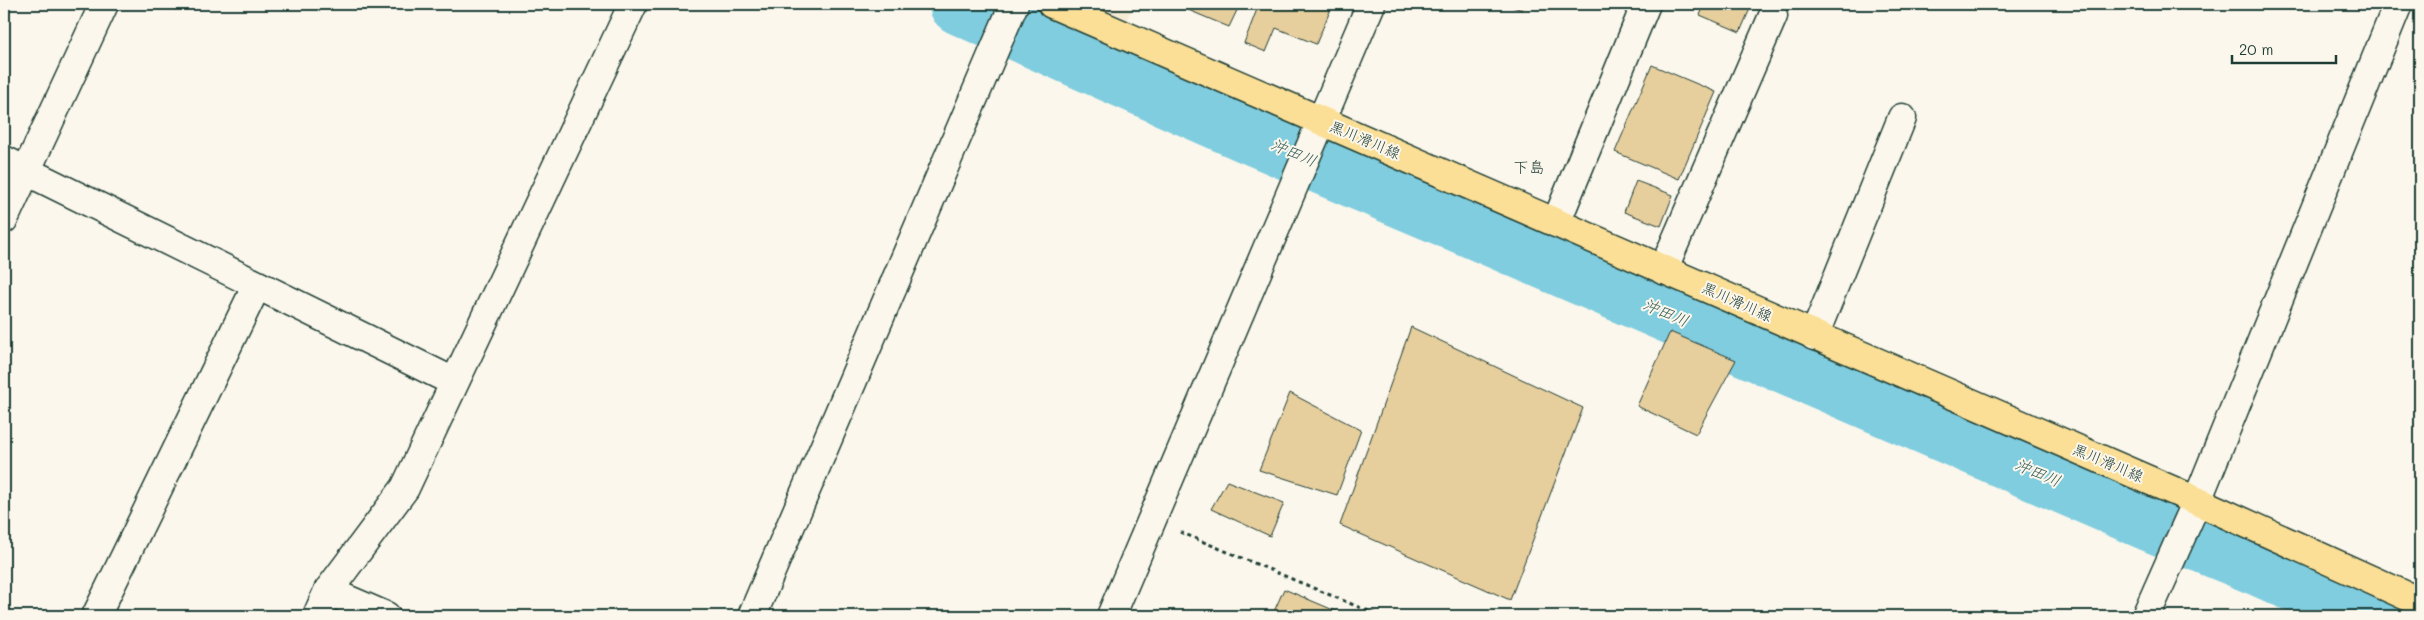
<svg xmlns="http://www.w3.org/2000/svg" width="2424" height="620" font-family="Mali,'Klee One',sans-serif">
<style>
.built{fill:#f5ebd4}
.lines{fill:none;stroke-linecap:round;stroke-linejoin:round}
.river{stroke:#80cddf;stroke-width:62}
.building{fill:#e7ce9d;stroke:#1f3d34}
.minor-casing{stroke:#1f3d34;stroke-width:31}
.major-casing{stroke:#1f3d34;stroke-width:31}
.path{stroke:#1f3d34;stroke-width:3;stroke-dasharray:4 4;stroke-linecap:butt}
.minor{stroke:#fbf7ec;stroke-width:28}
.major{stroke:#fbdf96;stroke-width:28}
.labels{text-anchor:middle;stroke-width:4;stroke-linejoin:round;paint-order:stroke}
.street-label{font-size:15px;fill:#1f3d34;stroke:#fbf7ec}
.water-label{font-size:16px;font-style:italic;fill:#325a56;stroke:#fbf7ec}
.neighbourhood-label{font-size:16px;fill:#1f3d34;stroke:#fbf7ec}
</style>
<rect width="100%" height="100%" fill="#fbf7ec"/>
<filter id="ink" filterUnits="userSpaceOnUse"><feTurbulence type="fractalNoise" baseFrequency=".02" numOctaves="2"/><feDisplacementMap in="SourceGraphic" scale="10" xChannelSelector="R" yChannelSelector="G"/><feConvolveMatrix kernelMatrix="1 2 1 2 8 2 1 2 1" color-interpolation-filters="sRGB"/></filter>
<g filter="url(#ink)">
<path class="built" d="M1052,4h82l-13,28z"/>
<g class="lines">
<path class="river" d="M960,4l288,128 222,94 682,295 105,43 116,52"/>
</g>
<g class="building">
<path d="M1174,4h66l-11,23z"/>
<path d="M1259,4h74l-17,40 -40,-16 -10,24 -22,-9z"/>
<path d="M1504,4h20l-2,6z"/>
<path d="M1705,4h47l-12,28 -40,-17z"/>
<path d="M1652,65l64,27 -37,87 -64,-27z"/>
<path d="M1636,181l37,14 -12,31 -37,-14z"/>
<path d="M1411,327l172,81 -73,192 -170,-75z"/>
<path d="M1670,332l66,28 -40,74 -59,-28z"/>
<path d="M1290,393l71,37 -24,65 -78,-25z"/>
<path d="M1227,481l57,22 -14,33 -59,-27z"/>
<path d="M1284,589l54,23 -2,4h-64z"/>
</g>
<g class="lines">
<g class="minor-casing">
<g id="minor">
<path d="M4,160l450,222"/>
<path d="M4,219l100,-215"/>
<path d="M1556,223l90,-219"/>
<path d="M1663,270l110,-254"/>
<path d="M1814,336l88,-218"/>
<path d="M328,591l58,25"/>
<path d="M96,616l161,-331"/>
<path d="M317,616l11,-25 77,-103 228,-484"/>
<path d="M752,616l262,-612"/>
<path d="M1111,616l260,-612"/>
<path d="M2146,616l51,-115 201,-497"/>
</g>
</g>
<g class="major-casing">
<path id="major" d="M1052,4l1145,497 223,101"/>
</g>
<path class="path" d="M1180,532l200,84"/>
<use href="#minor" class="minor"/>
<use href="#major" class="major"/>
</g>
</g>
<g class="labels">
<g class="street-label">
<text transform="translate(1365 140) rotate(23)" y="5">黒川滑川線</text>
<text transform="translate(1737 302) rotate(24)" y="5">黒川滑川線</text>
<text transform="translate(2108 463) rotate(23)" y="5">黒川滑川線</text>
</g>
<g class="water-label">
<text transform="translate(1294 152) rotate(23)" y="6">沖田川</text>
<text transform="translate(1666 312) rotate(23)" y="6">沖田川</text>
<text transform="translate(2038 472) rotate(23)" y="6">沖田川</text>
</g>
<g class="neighbourhood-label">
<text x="1529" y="173">下島</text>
</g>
</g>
<rect width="2424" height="620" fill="none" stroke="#fbf7ec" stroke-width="20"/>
<rect x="10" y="10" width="2404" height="600" fill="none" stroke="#1f3d34" stroke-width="2" filter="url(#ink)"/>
<path d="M2232 55v8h104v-8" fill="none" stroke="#1f3d34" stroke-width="2.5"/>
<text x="2239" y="55" font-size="15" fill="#1f3d34" stroke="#fbf7ec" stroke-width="4" paint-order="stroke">20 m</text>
</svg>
